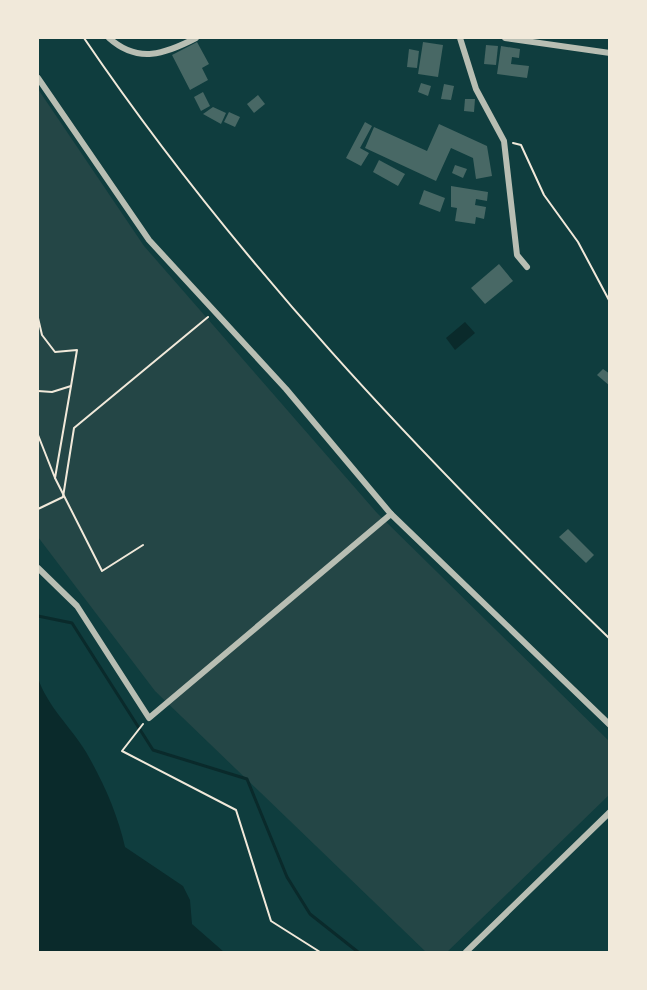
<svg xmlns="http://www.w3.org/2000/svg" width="647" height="990" font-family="Manrope,sans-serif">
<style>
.green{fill:#244646}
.water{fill:#0a2a2b}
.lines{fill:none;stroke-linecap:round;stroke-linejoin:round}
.stream{stroke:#0a2a2b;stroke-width:3}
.building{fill:#486865}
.path{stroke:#f1e9da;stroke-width:2}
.minor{stroke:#b8beb3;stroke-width:6}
</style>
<rect width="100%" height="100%" fill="#0f3d3e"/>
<path class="green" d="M38,89l106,157 233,267 232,228v54l-162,157h-21l-271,-261 -117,-154z"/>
<g class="water">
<path d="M465,322l10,11 -20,17 -9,-12z"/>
<path d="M38,678c9,28 33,49 48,74 17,29 32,63 39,95l58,39 7,14 2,24 32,28h-186z"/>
</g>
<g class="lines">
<path class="stream" d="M38,616l34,7 81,127 94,29 40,98 23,37 48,38"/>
</g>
<g class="building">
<path d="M197,42l12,22 -7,4 6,12 -18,10 -18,-35z"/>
<path d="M423,42l20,3 -5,32 -20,-3z"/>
<path d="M486,45l12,1 -2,19 -12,-1z"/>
<path d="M501,46l19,3 -1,9 -7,-1 -1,7 18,2 -2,12 -30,-4z"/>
<path d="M409,49l10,2 -2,17 -10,-1z"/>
<path d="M421,83l10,3 -3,10 -10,-4z"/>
<path d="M444,84l10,2 -3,14 -10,-1z"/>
<path d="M203,92l7,14 -9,5 -7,-14z"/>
<path d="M258,95l7,9 -11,9 -7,-9z"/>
<path d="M465,99h10l-1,13 -10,-1z"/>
<path d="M213,107l13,6 -5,11 -18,-10z"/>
<path d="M229,112l11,5 -5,10 -11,-5z"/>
<path d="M365,122l7,4 -12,22 9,5 -8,13 -15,-8z"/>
<path d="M439,124l48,22 5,30 -16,3 -3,-21 -22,-10 -15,33 -71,-33 9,-21 53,24z"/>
<path d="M379,160l26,14 -7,12 -25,-14z"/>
<path d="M455,165l12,4 -4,9 -11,-5z"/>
<path d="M451,186l37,6 -1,9 -11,-2 -1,6 11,2 -2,12 -8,-2 -1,7 -20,-3 2,-13 -6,-1z"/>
<path d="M424,190l21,8 -5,14 -21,-8z"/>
<path d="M499,264l14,17 -28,23 -14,-16z"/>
<path d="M603,369l7,5v12l-13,-11z"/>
<path d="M568,529l26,26 -8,8 -27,-26z"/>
</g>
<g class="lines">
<g class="path">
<path d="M84,38c150,221 334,415 526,601"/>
<path d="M513,143l8,2 23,50 34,47 32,60"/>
<path d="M38,318l4,17 13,17 22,-2 -6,36 -19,6 -14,-1"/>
<path d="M38,435l17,43 16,-92"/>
<path d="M55,478l47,93 41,-26"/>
<path d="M38,509l25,-12 11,-69 134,-111"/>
<path d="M143,724l-21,27 114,59 35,111 49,31"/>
</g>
<g class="minor">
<path d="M109,38c29,26 56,16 87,0"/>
<path d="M460,38l16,51 28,52 13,114 10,12"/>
<path d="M505,38l105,15"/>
<path d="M38,78l111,162 137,149 105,125 219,211"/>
<path d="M38,568l39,38 72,112 242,-204"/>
<path d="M466,952l144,-140"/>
</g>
</g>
<rect width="647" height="990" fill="none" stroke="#f1e9da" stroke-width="78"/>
</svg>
